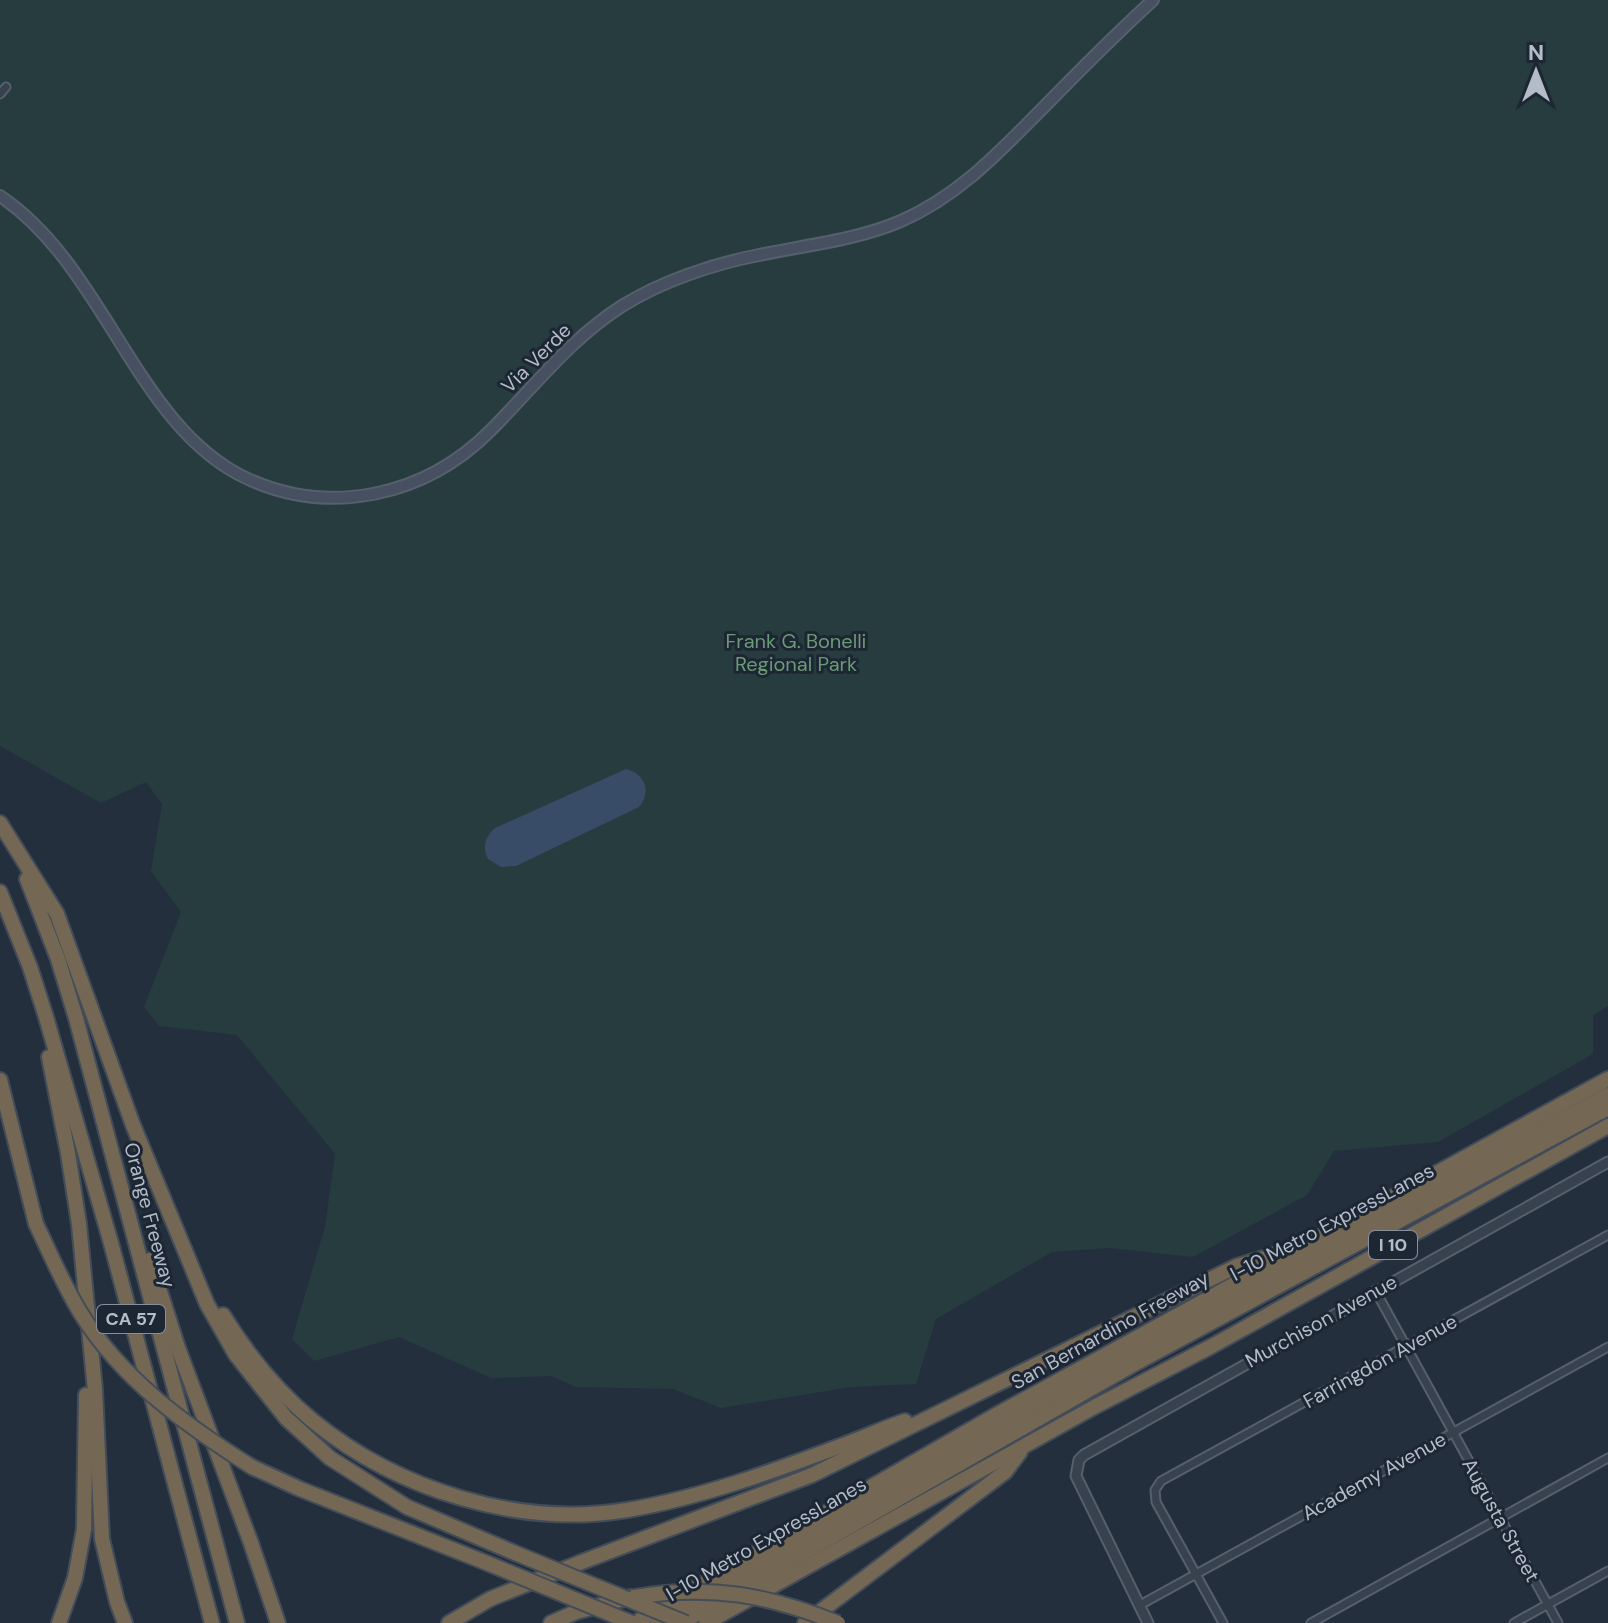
<svg xmlns="http://www.w3.org/2000/svg" width="1608" height="1623" font-family="'DM Sans',sans-serif">
<style>
.green{fill:#263c3f}
.water{fill:#394c67}
.lines{fill:none;stroke-linecap:round;stroke-linejoin:round}
.minor-casing{stroke:#565f6c;stroke-width:11}
.tertiary-casing{stroke:#565f6c;stroke-width:13}
.secondary-casing{stroke:#565f6c;stroke-width:14}
.motorway-casing{stroke:#434c59;stroke-width:18}
.minor{stroke:#38414e;stroke-width:7}
.tertiary{stroke:#38414e;stroke-width:9}
.secondary{stroke:#465061;stroke-width:10}
.motorway{stroke:#746855;stroke-width:14}
.motorway-bridge-casing{stroke:#434c59;stroke-width:18;stroke-linecap:butt}
.motorway-bridge{stroke:#746855;stroke-width:14}
.labels{text-anchor:middle;stroke-width:6;stroke-linejoin:round;paint-order:stroke}
.shield{fill:#1d2633;stroke:#878f9c;stroke-width:2}
.shield-label{font-size:18px;font-weight:bold;fill:#b4bcc9}
.street-label{font-size:20px;fill:#b4bcc9;stroke:#1d2633}
.park-label{font-size:20px;fill:#6b9a76;stroke:#1d2633}
</style>
<rect width="100%" height="100%" fill="#242f3e"/>
<path class="green" d="M0,0h1608v1006l-15,9v39l-155,88 -104,9 -27,44 -114,62 -84,-9 -57,4 -116,67 -20,65 -65,3 -130,21 -48,-19 -98,-2 -23,-11 -61,2 -92,-41 -85,24 -22,-22 33,-112 10,-73 -98,-119 -78,-9 -15,-19 37,-95 -30,-41 11,-67 -16,-22 -45,21 -101,-57z"/>
<path class="water" d="M626,769c19,5 26,22 13,38l-123,59 -15,1 -13,-8c-6,-12 -3,-22 7,-31z"/>
<g class="lines">
<g class="minor-casing">
<g id="minor">
<path d="M0,94l6,-7"/>
<path d="M1375,1290l183,333"/>
<path d="M1140,1605l468,-258"/>
<path d="M1223,1623l-67,-121 -1,-12 6,-9 447,-246"/>
<path d="M1311,1623l297,-165"/>
<path d="M1514,1623l94,-52"/>
</g>
</g>
<g class="tertiary-casing">
<path id="tertiary" d="M1148,1623l-72,-147 3,-16 5,-5 524,-293"/>
</g>
<g class="secondary-casing">
<path id="secondary" d="M0,196c106,71 136,232 248,283 84,38 178,16 242,-48 44,-44 80,-92 132,-125 40,-25 91,-42 137,-51 47,-10 98,-15 142,-34 58,-25 99,-70 142,-113 36,-37 72,-73 110,-108"/>
</g>
<g class="motorway-casing">
<g id="motorway">
<path d="M0,823l57,91 76,211 74,179 29,51 50,63 44,40 77,49 108,46"/>
<path d="M27,879l31,80 18,59 161,605"/>
<path d="M0,892l30,75 16,50 65,226 101,380"/>
<path d="M49,1057l19,96 11,71 16,166 7,149 15,63 8,21"/>
<path d="M0,1080l36,144"/>
<path d="M150,1260l28,88 73,195 27,80"/>
<path d="M223,1315c24,39 55,77 90,106 85,69 206,107 314,89 73,-12 147,-39 216,-65 20,-7 41,-17 62,-24"/>
<path d="M252,1467l48,22 187,74"/>
<path d="M59,1623l16,-45 9,-49 2,-134"/>
<path d="M449,1623l41,-24 89,-36 233,-88 425,-209 40,-12"/>
<path d="M551,1623l25,-11 55,-15"/>
<path d="M635,1623l359,-207 614,-337"/>
<path d="M658,1623l393,-227 557,-301"/>
<path d="M681,1623l457,-261 470,-254"/>
<path d="M706,1623l390,-217 116,-60 396,-220"/>
<path d="M805,1623l200,-151 15,-20"/>
</g>
</g>
<use href="#minor" class="minor"/>
<use href="#tertiary" class="tertiary"/>
<use href="#secondary" class="secondary"/>
<use href="#motorway" class="motorway"/>
<g class="motorway-bridge-casing">
<g id="motorway-bridge">
<path d="M36,1224c14,29 27,60 44,88 41,67 107,114 172,155"/>
<path d="M515,1553l171,70"/>
<path d="M487,1563l145,60"/>
<path d="M635,1597c75,-13 133,-2 203,26"/>
</g>
</g>
<use href="#motorway-bridge" class="motorway-bridge"/>
</g>
<g class="labels">
<g class="shield">
<rect x="1369" y="1231" width="48" height="28" rx="6"/>
<rect x="97" y="1305" width="68" height="28" rx="6"/>
</g>
<g class="shield-label">
<text x="1393" y="1251">I 10</text>
<text x="131" y="1325">CA 57</text>
</g>
<g class="street-label">
<text transform="translate(536 358) rotate(-45)" y="7">Via Verde</text>
<text transform="translate(150 1215) rotate(75)" y="7">Orange Freeway</text>
<text transform="translate(1332 1222) rotate(-28)" y="7">I-10 Metro ExpressLanes</text>
<text transform="translate(1321 1321) rotate(-29)" y="7">Murchison Avenue</text>
<text transform="translate(1110 1330) rotate(-29)" y="7">San Bernardino Freeway</text>
<text transform="translate(1380 1361) rotate(-29)" y="7">Farringdon Avenue</text>
<text transform="translate(1374 1476) rotate(-29)" y="7">Academy Avenue</text>
<text transform="translate(1501 1520) rotate(61)" y="7">Augusta Street</text>
<text transform="translate(766 1539) rotate(-30)" y="7">I-10 Metro ExpressLanes</text>
</g>
<g class="park-label">
<text x="796" y="648">Frank G. Bonelli<tspan x="796" dy="23">Regional Park</tspan></text>
</g>
</g>
<g transform="translate(1536 72)" stroke="#1d2633" stroke-width="6" paint-order="stroke">
<path d="M0-6L14 30L0 20L-14 30Z" fill="#b4bcc9"/>
<text y="-12" font-size="22" font-weight="bold" text-anchor="middle" fill="#b4bcc9">N</text>
</g>
</svg>
